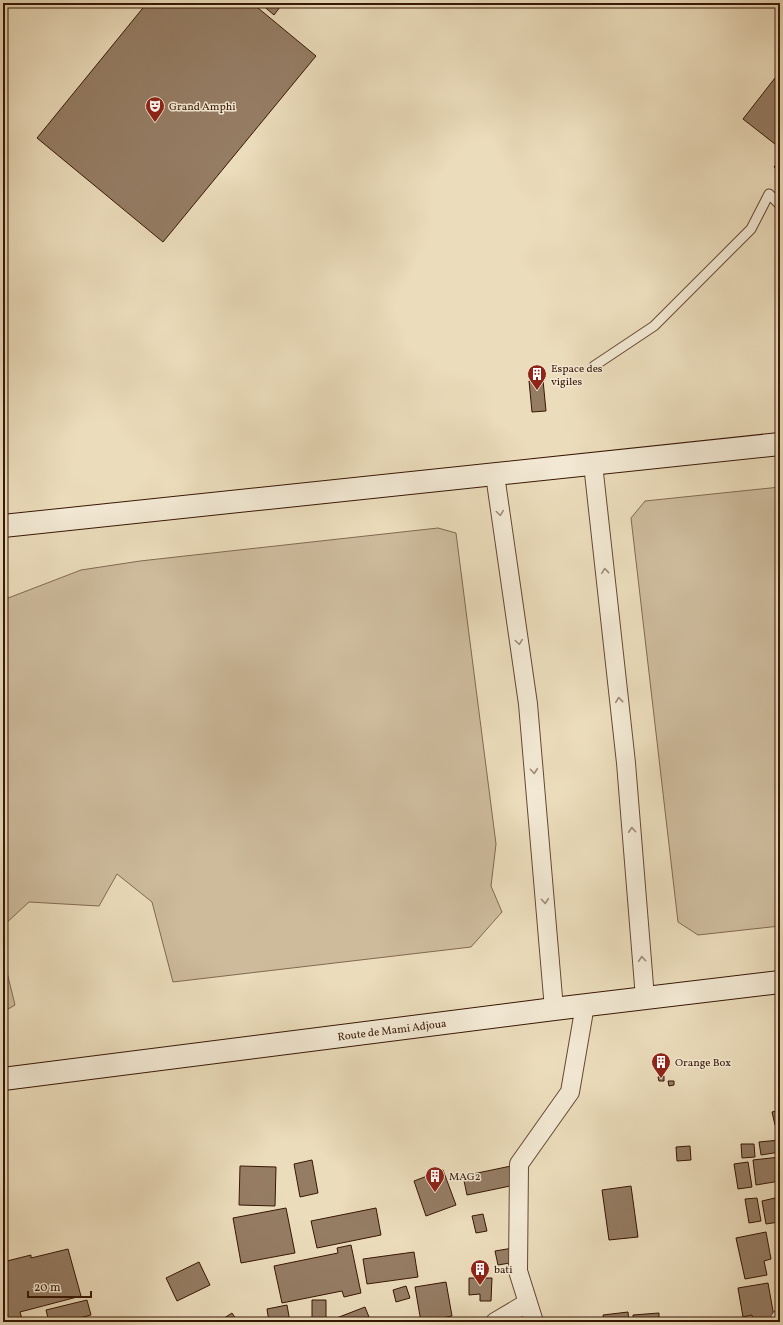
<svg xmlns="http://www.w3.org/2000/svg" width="783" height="1325" font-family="Vollkorn,serif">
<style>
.green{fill:#cdbb9c;stroke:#826950}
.building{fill:#957d64;stroke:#381705}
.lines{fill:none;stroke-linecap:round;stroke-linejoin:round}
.lane-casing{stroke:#654832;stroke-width:11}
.street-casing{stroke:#654832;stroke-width:20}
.secondary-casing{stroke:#381705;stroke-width:24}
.lane{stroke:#f2e8d3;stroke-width:9}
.street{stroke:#f2e8d3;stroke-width:18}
.secondary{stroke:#f2e8d3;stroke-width:22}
.oneway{stroke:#9e8a76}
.labels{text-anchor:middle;stroke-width:3;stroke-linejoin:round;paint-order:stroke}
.poi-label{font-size:11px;fill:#381705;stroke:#f2e8d3;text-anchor:start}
.street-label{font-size:11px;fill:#381705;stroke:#f2e8d3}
</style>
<rect width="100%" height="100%" fill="#ebdcbb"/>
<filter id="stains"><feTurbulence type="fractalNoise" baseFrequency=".005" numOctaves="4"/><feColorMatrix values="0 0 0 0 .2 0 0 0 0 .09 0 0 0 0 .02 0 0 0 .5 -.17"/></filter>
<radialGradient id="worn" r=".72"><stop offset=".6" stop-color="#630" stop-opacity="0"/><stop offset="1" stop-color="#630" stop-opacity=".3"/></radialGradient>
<g class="green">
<path d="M780,487v439l-82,9 -20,-13 -47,-404 14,-17z"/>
<path d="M438,528l18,5 40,311 -5,42 11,26 -31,35 -298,35 -21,-80 -35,-28 -18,32 -70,-4 -26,24v-326l78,-30 59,-9z"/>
<path d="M3,956l12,49 -12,7z"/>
</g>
<g class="building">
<path d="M147,3h105l64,53 -153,186 -126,-104z"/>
<path d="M260,3h23l-9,12z"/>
<path d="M775,78l5,4v66l-37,-29z"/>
<path d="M780,159v13l-6,-5z"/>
<path d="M543,380l3,31 -14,1 -3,-31z"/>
<path d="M664,1076v5h-5l-1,-4z"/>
<path d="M668,1081h6v4l-5,1z"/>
<path d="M780,1110v13l-5,2 -3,-13z"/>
<path d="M780,1140v12l-19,3 -2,-13z"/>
<path d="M741,1144h13l1,13 -13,1z"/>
<path d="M690,1146l1,14 -14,1 -1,-14z"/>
<path d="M780,1157v24l-24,4 -3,-25z"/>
<path d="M312,1160l6,33 -18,4 -6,-33z"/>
<path d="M748,1162l4,25 -14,2 -4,-25z"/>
<path d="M240,1166l36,1 -1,39 -36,-1z"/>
<path d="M511,1166l4,19 -48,10 -4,-19z"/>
<path d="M443,1170l13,35 -30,11 -12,-35z"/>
<path d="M631,1186l7,51 -29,3 -7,-50z"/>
<path d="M757,1198l4,23 -12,2 -4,-24z"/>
<path d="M775,1198l4,24 -13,2 -4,-23z"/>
<path d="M286,1208l9,45 -54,10 -8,-45z"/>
<path d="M376,1208l5,27 -64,13 -6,-27z"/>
<path d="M483,1214l4,17 -11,2 -4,-17z"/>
<path d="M766,1232l5,27 -7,2 3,14 -22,4 -9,-41z"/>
<path d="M351,1245l10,48 -17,4 -2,-6 -60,12 -8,-37 64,-13 -1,-5z"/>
<path d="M513,1248l3,14 -18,3 -3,-14z"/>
<path d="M68,1249l13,47 -61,16 2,7 -12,3h-6l-1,-60 28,-7v3z"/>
<path d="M414,1252l4,25 -51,7 -4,-25z"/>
<path d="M199,1262l11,23 -33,16 -11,-23z"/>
<path d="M469,1278h23l-1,23h-11v-7l-11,1z"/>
<path d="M446,1282l6,34 -31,6 -6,-35z"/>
<path d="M768,1283l7,39h-22l-1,-7 -9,2 -5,-29z"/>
<path d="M406,1286l4,12 -14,4 -3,-12z"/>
<path d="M87,1300l4,15 -27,7h-15l-3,-12z"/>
<path d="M312,1300h14v21l-14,-1z"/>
<path d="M287,1305l3,17h-21l-2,-13z"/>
<path d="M365,1307l6,15h-36l-1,-3z"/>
<path d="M628,1312l1,10h-25l-1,-7z"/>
<path d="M232,1313l6,9h-20z"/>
<path d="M659,1313v9h-26v-7z"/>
<path d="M738,1320v2h-12v-1z"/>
</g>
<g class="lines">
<g class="lane-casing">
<path id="lane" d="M594,366l60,-40 97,-97 18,-35 11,11"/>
</g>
<g class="street-casing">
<g id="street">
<path d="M593,464l33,299 19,235"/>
<path d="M495,475l33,229 26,305"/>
<path d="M495,1322l32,-19"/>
<path d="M534,1322l-16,-51 1,-107 51,-72 15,-87"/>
<path d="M780,1322v-3"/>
</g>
</g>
<g class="secondary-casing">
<g id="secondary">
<path d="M3,526l777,-82"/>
<path id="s1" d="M3,1079l551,-70 226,-27"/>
</g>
</g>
<use href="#lane" class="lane"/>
<use href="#street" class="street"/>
<use href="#secondary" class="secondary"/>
</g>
<defs><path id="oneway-chevron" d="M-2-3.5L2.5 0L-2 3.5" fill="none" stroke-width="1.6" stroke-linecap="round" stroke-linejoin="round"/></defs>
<g class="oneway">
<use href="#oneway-chevron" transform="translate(500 513) rotate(82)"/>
<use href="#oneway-chevron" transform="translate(605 571) rotate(-96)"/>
<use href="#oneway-chevron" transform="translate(519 642) rotate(82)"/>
<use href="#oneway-chevron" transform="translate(619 700) rotate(-96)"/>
<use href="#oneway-chevron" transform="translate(534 771) rotate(85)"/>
<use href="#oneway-chevron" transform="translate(632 830) rotate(-94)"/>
<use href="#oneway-chevron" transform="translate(545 901) rotate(85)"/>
<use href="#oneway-chevron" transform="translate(642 959) rotate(-94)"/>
</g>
<defs>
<g id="theatre-pin" transform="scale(1)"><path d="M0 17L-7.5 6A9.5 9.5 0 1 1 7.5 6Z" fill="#8f2418" stroke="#f2e8d3"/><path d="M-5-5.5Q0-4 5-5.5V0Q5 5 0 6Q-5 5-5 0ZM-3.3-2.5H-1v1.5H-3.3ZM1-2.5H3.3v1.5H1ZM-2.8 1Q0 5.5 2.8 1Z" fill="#fff"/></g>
<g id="building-pin" transform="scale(1)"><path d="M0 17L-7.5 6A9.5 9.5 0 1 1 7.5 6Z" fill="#8f2418" stroke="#f2e8d3"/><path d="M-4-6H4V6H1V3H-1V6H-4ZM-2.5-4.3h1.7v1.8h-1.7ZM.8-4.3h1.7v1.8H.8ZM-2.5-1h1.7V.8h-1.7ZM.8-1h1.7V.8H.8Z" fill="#fff"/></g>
</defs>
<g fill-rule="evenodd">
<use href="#theatre-pin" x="155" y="106"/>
<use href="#building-pin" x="537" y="374"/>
<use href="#building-pin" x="661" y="1062"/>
<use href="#building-pin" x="435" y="1176"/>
<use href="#building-pin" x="480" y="1269"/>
</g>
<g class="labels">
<g class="poi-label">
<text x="169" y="110">Grand Amphi</text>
<text x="551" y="372">Espace des<tspan x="551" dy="13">vigiles</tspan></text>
<text x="675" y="1066">Orange Box</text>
<text x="449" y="1180">MAG2</text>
<text x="494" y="1273">bati</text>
</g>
<g class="street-label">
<text dy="4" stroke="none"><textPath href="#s1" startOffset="392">Route de Mami Adjoua</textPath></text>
</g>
</g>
<rect width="783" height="1325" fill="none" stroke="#ebdcbb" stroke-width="16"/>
<rect x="4" y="4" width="775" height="1317" fill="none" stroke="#381705" stroke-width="2"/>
<rect x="8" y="8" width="767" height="1309" fill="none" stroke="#381705"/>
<path d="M28 1291v6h63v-6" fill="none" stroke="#381705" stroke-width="2"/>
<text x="34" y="1291" font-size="12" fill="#381705" stroke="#f2e8d3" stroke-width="3" paint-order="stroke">20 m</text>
<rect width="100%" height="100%" filter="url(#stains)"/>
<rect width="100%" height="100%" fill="url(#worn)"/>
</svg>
